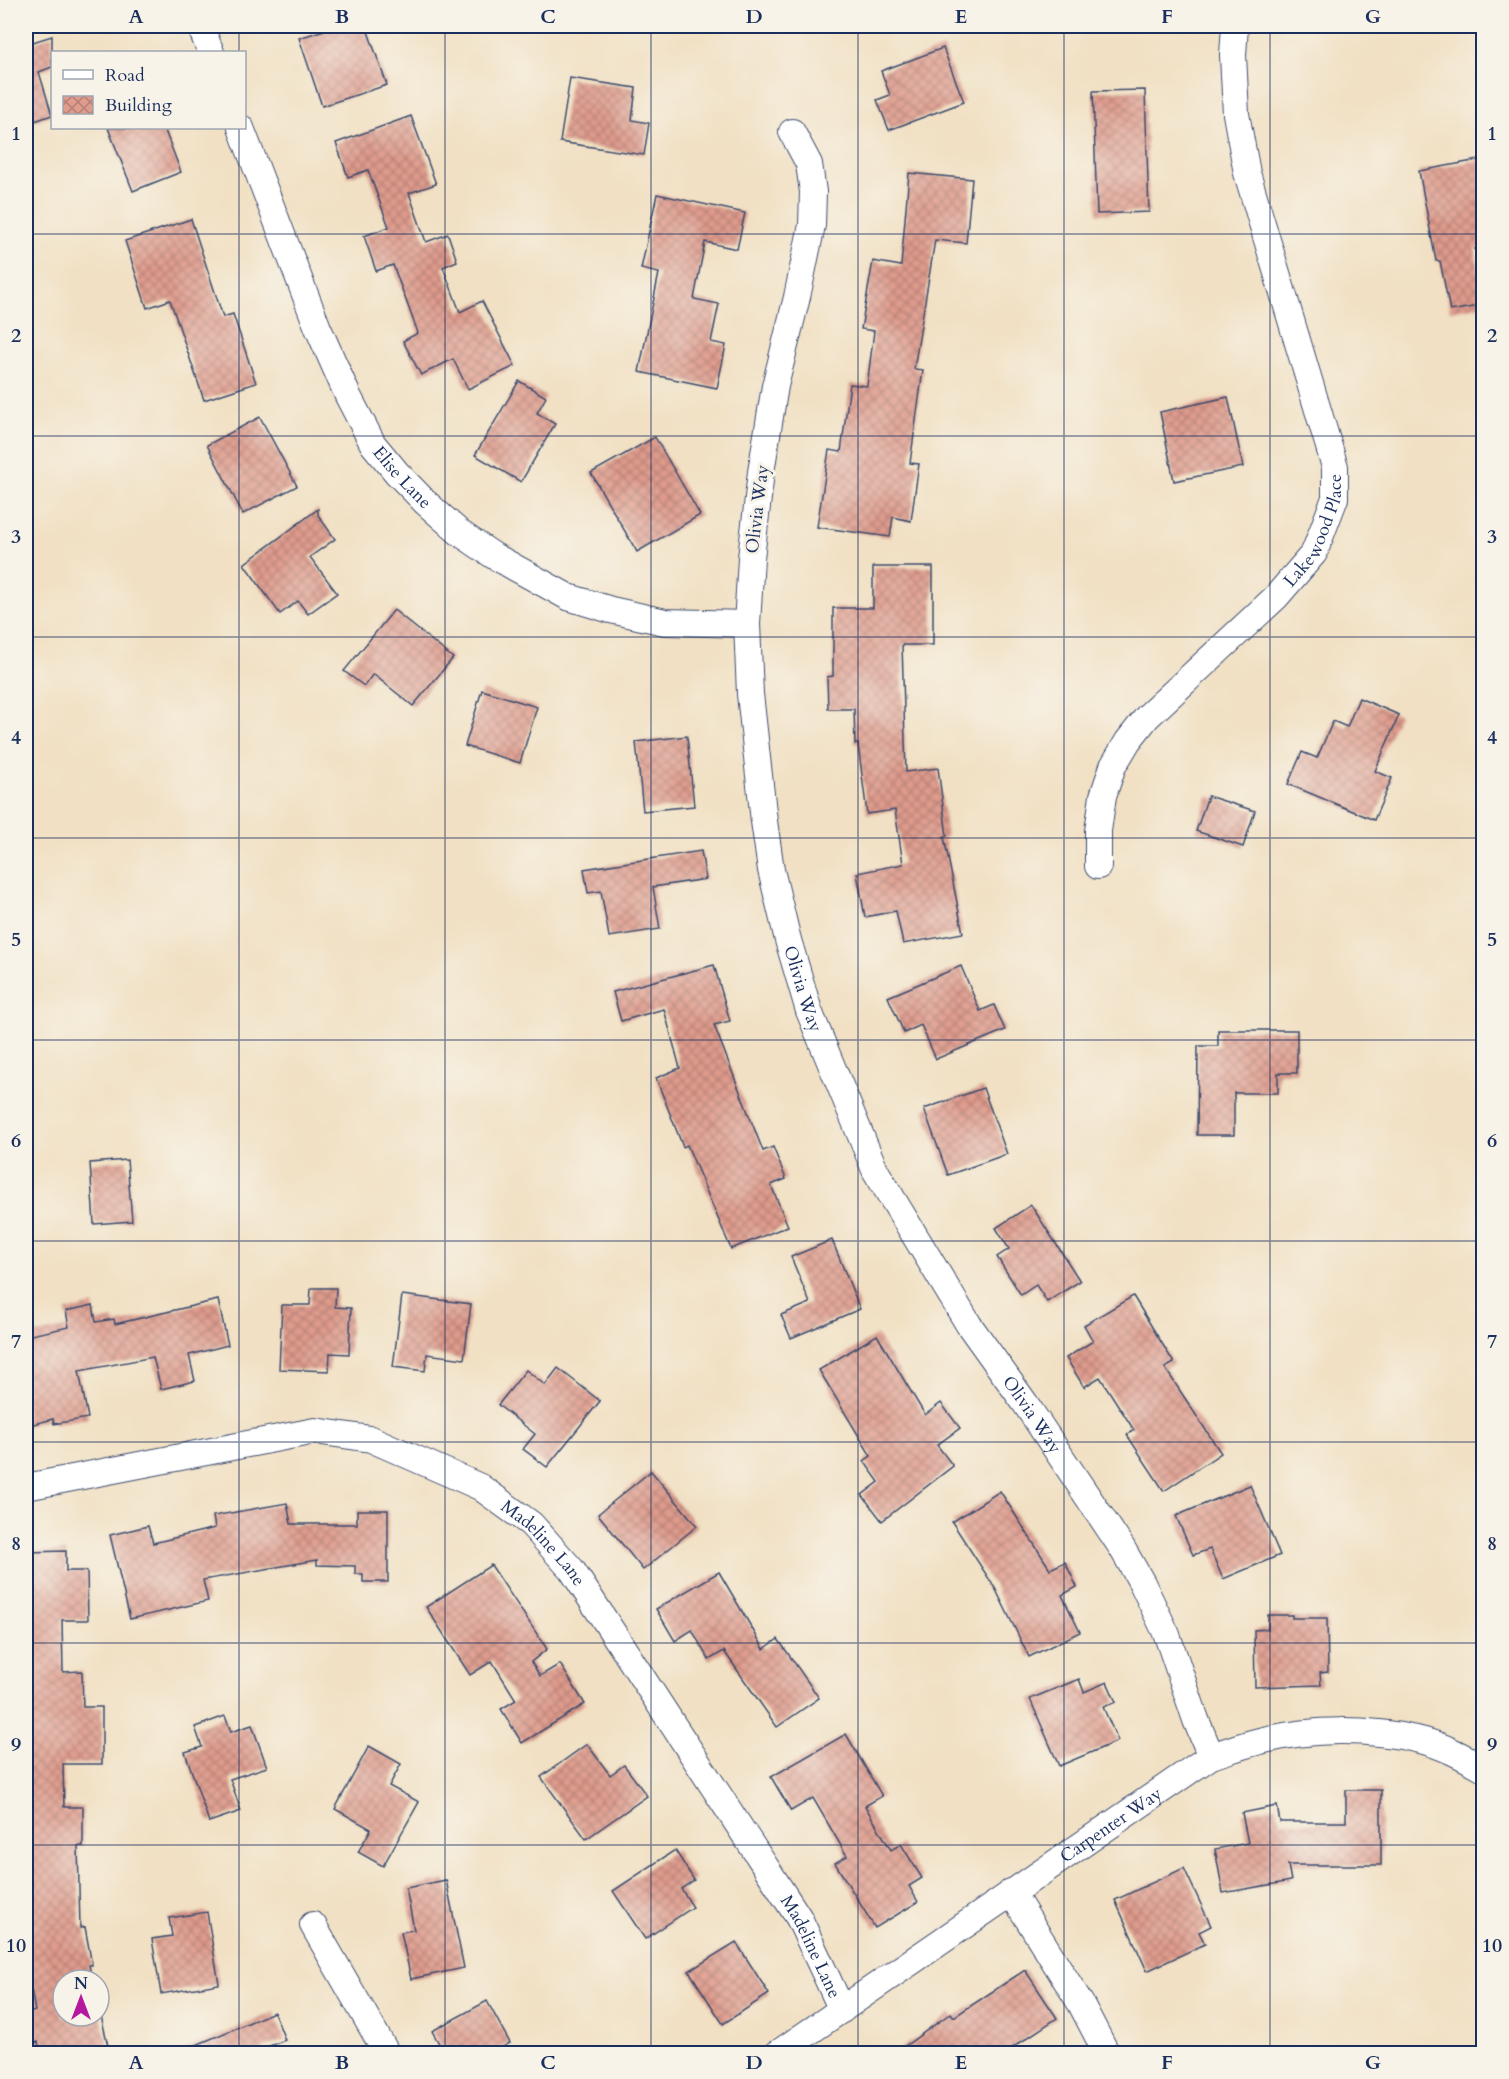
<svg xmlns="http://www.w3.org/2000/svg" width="1509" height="2079" font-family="Cardo,serif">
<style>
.building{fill:url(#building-cross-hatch)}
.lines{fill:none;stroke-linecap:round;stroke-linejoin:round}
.minor-casing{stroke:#3b4a6d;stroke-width:28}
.minor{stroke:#fff;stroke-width:26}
.grid{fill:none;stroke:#1b2f5e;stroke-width:1.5;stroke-opacity:0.55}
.labels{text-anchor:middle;stroke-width:6;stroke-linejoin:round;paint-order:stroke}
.street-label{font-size:18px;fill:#1b2f5e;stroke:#f7f3e8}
.neatline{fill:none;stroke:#1b2f5e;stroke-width:2}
.grid-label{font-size:20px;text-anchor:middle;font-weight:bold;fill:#1b2f5e}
</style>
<defs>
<pattern id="building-cross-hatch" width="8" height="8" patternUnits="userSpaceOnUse" patternTransform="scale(1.5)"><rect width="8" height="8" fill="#df9b8c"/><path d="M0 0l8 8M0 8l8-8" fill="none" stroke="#b47f76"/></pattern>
</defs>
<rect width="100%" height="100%" fill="#f7f3e8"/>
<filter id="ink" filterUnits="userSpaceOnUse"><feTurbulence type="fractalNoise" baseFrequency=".0167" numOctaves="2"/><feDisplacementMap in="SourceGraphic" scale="12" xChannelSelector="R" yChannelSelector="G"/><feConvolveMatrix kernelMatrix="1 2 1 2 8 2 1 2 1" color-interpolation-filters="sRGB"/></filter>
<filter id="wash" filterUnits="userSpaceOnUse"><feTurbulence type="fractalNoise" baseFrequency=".008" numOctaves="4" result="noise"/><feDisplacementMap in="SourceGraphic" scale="24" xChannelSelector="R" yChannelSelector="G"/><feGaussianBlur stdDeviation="1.35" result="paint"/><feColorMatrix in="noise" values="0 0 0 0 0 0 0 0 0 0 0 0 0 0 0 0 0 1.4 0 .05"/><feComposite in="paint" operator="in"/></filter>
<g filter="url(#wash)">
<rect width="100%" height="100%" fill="#f1e0c3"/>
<g id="blocks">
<g class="building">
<path d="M337,26h29l21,59 -65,21 -23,-68z"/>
<path d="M52,36v31l-13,5 13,43 -26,9v-80z"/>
<path d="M943,48l21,54 -75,28 -12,-30 13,-5 -9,-24z"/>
<path d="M570,78l66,10 -4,32 17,3 -5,32 -84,-13z"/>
<path d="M1145,90l4,122 -52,2 -4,-123z"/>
<path d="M411,116l25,68 -27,9 17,49 22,-8 9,27 -14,6 17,45 22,-11 33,65 -47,23 -15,-30 -32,16 -18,-34 15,-8 -25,-68 -17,6 -12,-35 25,-9 -21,-57 -20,7 -12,-34z"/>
<path d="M108,128h56l17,44 -48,19z"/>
<path d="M1484,159v89l-9,1 9,44v12l-34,6 -10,-50h-4l-17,-90z"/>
<path d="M909,173l63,6 -6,64 -31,-3 -21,129 9,1 -13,93 9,1 -8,57 -18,-4 -3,20 -73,-10 12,-77 12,2 9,-68 17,2 7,-55 -13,-2 12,-68 28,5z"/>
<path d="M657,194l88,19 -8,36 -32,-7 -11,57 25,5 -8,38 15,3 -9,43 -78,-16 20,-99 -18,-4z"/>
<path d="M191,219l32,98 10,-3 23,69 -52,17 -34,-100 -23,8 -22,-67z"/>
<path d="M519,381l27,16 -9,16 18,11 -34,58 -46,-27z"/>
<path d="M1228,397l15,70 -69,14 -14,-69z"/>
<path d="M260,417l37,69 -54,28 -36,-69z"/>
<path d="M655,437l45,78 -63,37 -46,-79z"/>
<path d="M318,509v6l17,24 -25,18 27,36 -29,21 -10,-13 -18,13 -36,-50z"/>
<path d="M873,567h60v78h-31l4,127 32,-4 9,68 -3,1 19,96 -60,11 -7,-33 -31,6 -8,-44 46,-9 -8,-54 -28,4 -9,-70h-3l-1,-35h-26l-1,-32 6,-1v-68h40z"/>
<path d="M394,610l59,48 -40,48 -40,-32 -9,12 -20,-15z"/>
<path d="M482,690l55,17 -17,56 -55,-17z"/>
<path d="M1359,698l40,17 -24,56 17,7 -18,42 -86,-36 14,-32 15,6 16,-37 14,6z"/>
<path d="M687,736l7,70 -51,5 -7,-69z"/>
<path d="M1208,796l47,15 -12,36 -47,-16z"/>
<path d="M701,851l5,28 -53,8 7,42 -51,8 -8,-46 -13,2 -4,-24z"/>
<path d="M714,965l16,56 -16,4 49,126 10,-4 13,32 -15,6 17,41 -57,23 -44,-104 -4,2 -27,-69 24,-10 -16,-59 -43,12 -8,-29z"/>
<path d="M961,966l19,45 14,-6 11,25 -69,29 -15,-34 -17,8 -16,-36z"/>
<path d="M1218,1030h79v43h-19v20h-44v42h-37l1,-89h20z"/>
<path d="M983,1088l24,66 -59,21 -24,-66z"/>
<path d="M127,1160l5,61 -38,3 -4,-61z"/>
<path d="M1031,1205l49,76 -33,21 -11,-17 -15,10 -24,-38 12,-8 -13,-21z"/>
<path d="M832,1240l28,69 -69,29 -10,-23 29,-12 -19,-46z"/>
<path d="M311,1288h25l-1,19 16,1 -2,46 -19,-1 -1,18 -50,-2 3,-64h28z"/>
<path d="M402,1295l69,9 -7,55 -37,-5 -2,17 -32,-4z"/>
<path d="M1133,1296l41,67 -9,5 56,85 -57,38 -37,-56 7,-5 -34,-53 -16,10 -18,-29 27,-17 -9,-16z"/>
<path d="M218,1300l10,45 -39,10 6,26 -34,8 -8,-32 -74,14 9,47 -34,6 -1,-5 -27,7v-90l43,-9 -3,-16 27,-6 3,17 18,-3 1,5z"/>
<path d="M877,1335l48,80 16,-12 19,25 -23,17 16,21 -71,55 -20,-26 17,-13 -15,-21 7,-5 -52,-86z"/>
<path d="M558,1368l42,33 -53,66 -24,-18 12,-15 -37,-29 28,-35 19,15z"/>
<path d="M651,1471l46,55 -54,44 -45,-56z"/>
<path d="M1250,1485l30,70 -57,24 -13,-30 -17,6 -17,-39z"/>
<path d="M1000,1491l50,78 15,-7 12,25 -15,8 18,37 -51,25 -34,-69 -43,-66z"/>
<path d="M287,1503l4,21h66v-14h31v72h-25v-8h-8v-8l-38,-1v-5l-114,20 5,21 -78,18 -20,-84 38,-9 5,17 62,-15 -2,-12z"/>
<path d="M66,1551v20h21l1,49h-26l1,52 19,-1 1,36h19v57h-39l1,43h19v39h-5l2,82 5,-1 7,38h-3l3,15h-29v36h36v-9l10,43 -14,4h-54l-3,-12 -12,3v-31l9,-3 -9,-48v-411z"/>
<path d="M491,1565l56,84 -16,13 9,14 20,-12 25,40 -63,39 -21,-34 15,-9 -24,-39 -22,14 -44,-68z"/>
<path d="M719,1572l45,77 14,-10 41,59 -42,29 -53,-76 -15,9 -17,-30 -17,11 -19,-32z"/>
<path d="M1268,1615h24v3h35l1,54 -8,1 1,12 -66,2 -1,-57 14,-1z"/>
<path d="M1079,1679l5,13 23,-10 9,20 -13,5 15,34 -59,25 -29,-67z"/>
<path d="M225,1716l6,16 21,-7 15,42 -37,12 11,32 -32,11 -24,-70 17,-5 -7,-20z"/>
<path d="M846,1734l36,62 -17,10 26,44 10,-6 21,34 -13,8 9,16 -43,26 -40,-65 12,-7 -34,-58 -22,13 -20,-34z"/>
<path d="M587,1744l23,31 14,-10 23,31 -61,43 -45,-62z"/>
<path d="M369,1746l32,18 -12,22 30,16 -36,64 -25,-14 13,-23 -36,-20z"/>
<path d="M1346,1790h35v75h-93l3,16 -68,12 -8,-44 33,-6 -6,-30 35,-7 3,16h66z"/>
<path d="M675,1850l19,30 -13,9 12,18 -48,32 -32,-48z"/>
<path d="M1184,1868l27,58 -12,6 6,12 -58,27 -32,-71z"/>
<path d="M446,1880l18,88 -53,11 -10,-47 13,-2 -8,-42z"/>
<path d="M207,1912l12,72 -58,10 -9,-55 20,-3 -3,-18z"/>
<path d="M736,1942l33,52 -46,30 -34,-53z"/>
<path d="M1025,1970l32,48 -54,36h-109l57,-41 3,4z"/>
<path d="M487,2001l23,42 -19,11h-46l-13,-23z"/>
<path d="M274,2012l11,28 -23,9 2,5h-89z"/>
</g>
</g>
</g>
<g filter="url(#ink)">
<use href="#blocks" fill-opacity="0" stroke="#3b4a6d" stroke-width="1.5"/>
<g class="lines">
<g class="minor-casing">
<g id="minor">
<path d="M200,26l11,26"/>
<path id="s1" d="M241,128l77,200 30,68 25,48 24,29 28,29 35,31 34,23 74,41 43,13 54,12 82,2"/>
<path id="s2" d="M792,132l17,32 4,28 -1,33 -15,72 -22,89 -14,86 -10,86 -4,66 3,70 14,127 7,49 17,70 21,71 66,159 94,155 56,78 97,145 20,35 25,52 29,85 15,36"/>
<path id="s3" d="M1098,866v-35l5,-35 10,-30 15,-25 19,-24 129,-120 38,-44 21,-55v-31l-88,-294 -11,-59 -3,-59 2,-29"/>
<path id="s4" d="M26,1487l289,-56 56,8 109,48 51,37 41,46 227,348 43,92"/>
<path d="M1011,1892l70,112 26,50"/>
<path d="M313,1925l74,129"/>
<path id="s5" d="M777,2054l434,-298c16,-5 32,-11 49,-15 51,-13 109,-13 160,-1 22,5 44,17 64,28"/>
</g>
</g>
<use href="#minor" class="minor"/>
</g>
</g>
<path class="grid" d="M239,26v26M445,26v2028M651,26v2028M858,26v2028M1064,26v2028M1270,26v2028M239,128v1926M26,234h1458M26,436h1458M26,637h1458M26,838h1458M26,1040h1458M26,1241h1458M26,1442h1458M26,1643h1458M26,1845h1458"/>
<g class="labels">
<g class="street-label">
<text dy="6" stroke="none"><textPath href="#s1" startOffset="387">Elise Lane</textPath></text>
<text transform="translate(757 509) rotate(-83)" y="6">Olivia Way</text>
<text dy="6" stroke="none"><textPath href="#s3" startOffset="417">Lakewood Place</textPath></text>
<text dy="6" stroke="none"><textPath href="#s2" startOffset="873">Olivia Way</textPath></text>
<text dy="6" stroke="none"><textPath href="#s2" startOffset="1359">Olivia Way</textPath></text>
<text dy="6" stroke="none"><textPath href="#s4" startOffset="555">Madeline Lane</textPath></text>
<text dy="6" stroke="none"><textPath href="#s5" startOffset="405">Carpenter Way</textPath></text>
<text dy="6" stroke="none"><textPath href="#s4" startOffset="1041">Madeline Lane</textPath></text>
</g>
</g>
<rect width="1509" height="2079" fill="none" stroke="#f7f3e8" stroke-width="66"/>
<rect x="51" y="51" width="195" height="78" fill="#f7f3e8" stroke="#9fa5b1" stroke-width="1.5"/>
<rect x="63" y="70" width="30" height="9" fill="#ffffff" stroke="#9fa5b1" stroke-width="1.5"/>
<text x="105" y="81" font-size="18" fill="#1b2f5e">Road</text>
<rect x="63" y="96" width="30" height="18" fill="url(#building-cross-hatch)" stroke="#9fa5b1" stroke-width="1.5"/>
<text x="105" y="111" font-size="18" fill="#1b2f5e">Building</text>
<g transform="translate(81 1998)"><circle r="28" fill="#f7f3e8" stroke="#9fa5b1" stroke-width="1.5"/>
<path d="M0-4.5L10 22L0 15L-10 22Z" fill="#b5179e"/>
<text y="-9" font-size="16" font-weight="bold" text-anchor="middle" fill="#1b2f5e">N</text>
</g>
<rect x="33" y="33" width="1443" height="2013" class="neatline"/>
<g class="grid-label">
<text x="136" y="23">A</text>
<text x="342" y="23">B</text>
<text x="548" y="23">C</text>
<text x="754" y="23">D</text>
<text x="961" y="23">E</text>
<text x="1167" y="23">F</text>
<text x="1373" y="23">G</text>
<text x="16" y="140">1</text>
<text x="1492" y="140">1</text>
<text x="16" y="342">2</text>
<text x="1492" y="342">2</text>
<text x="16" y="543">3</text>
<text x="1492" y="543">3</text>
<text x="16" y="744">4</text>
<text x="1492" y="744">4</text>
<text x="16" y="946">5</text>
<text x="1492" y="946">5</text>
<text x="16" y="1147">6</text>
<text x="1492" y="1147">6</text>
<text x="16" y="1348">7</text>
<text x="1492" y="1348">7</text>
<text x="16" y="1550">8</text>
<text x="1492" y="1550">8</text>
<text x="16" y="1751">9</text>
<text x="1492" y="1751">9</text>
<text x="16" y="1952">10</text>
<text x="1492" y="1952">10</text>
<text x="136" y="2069">A</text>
<text x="342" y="2069">B</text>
<text x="548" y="2069">C</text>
<text x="754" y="2069">D</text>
<text x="961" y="2069">E</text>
<text x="1167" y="2069">F</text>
<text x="1373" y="2069">G</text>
</g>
</svg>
